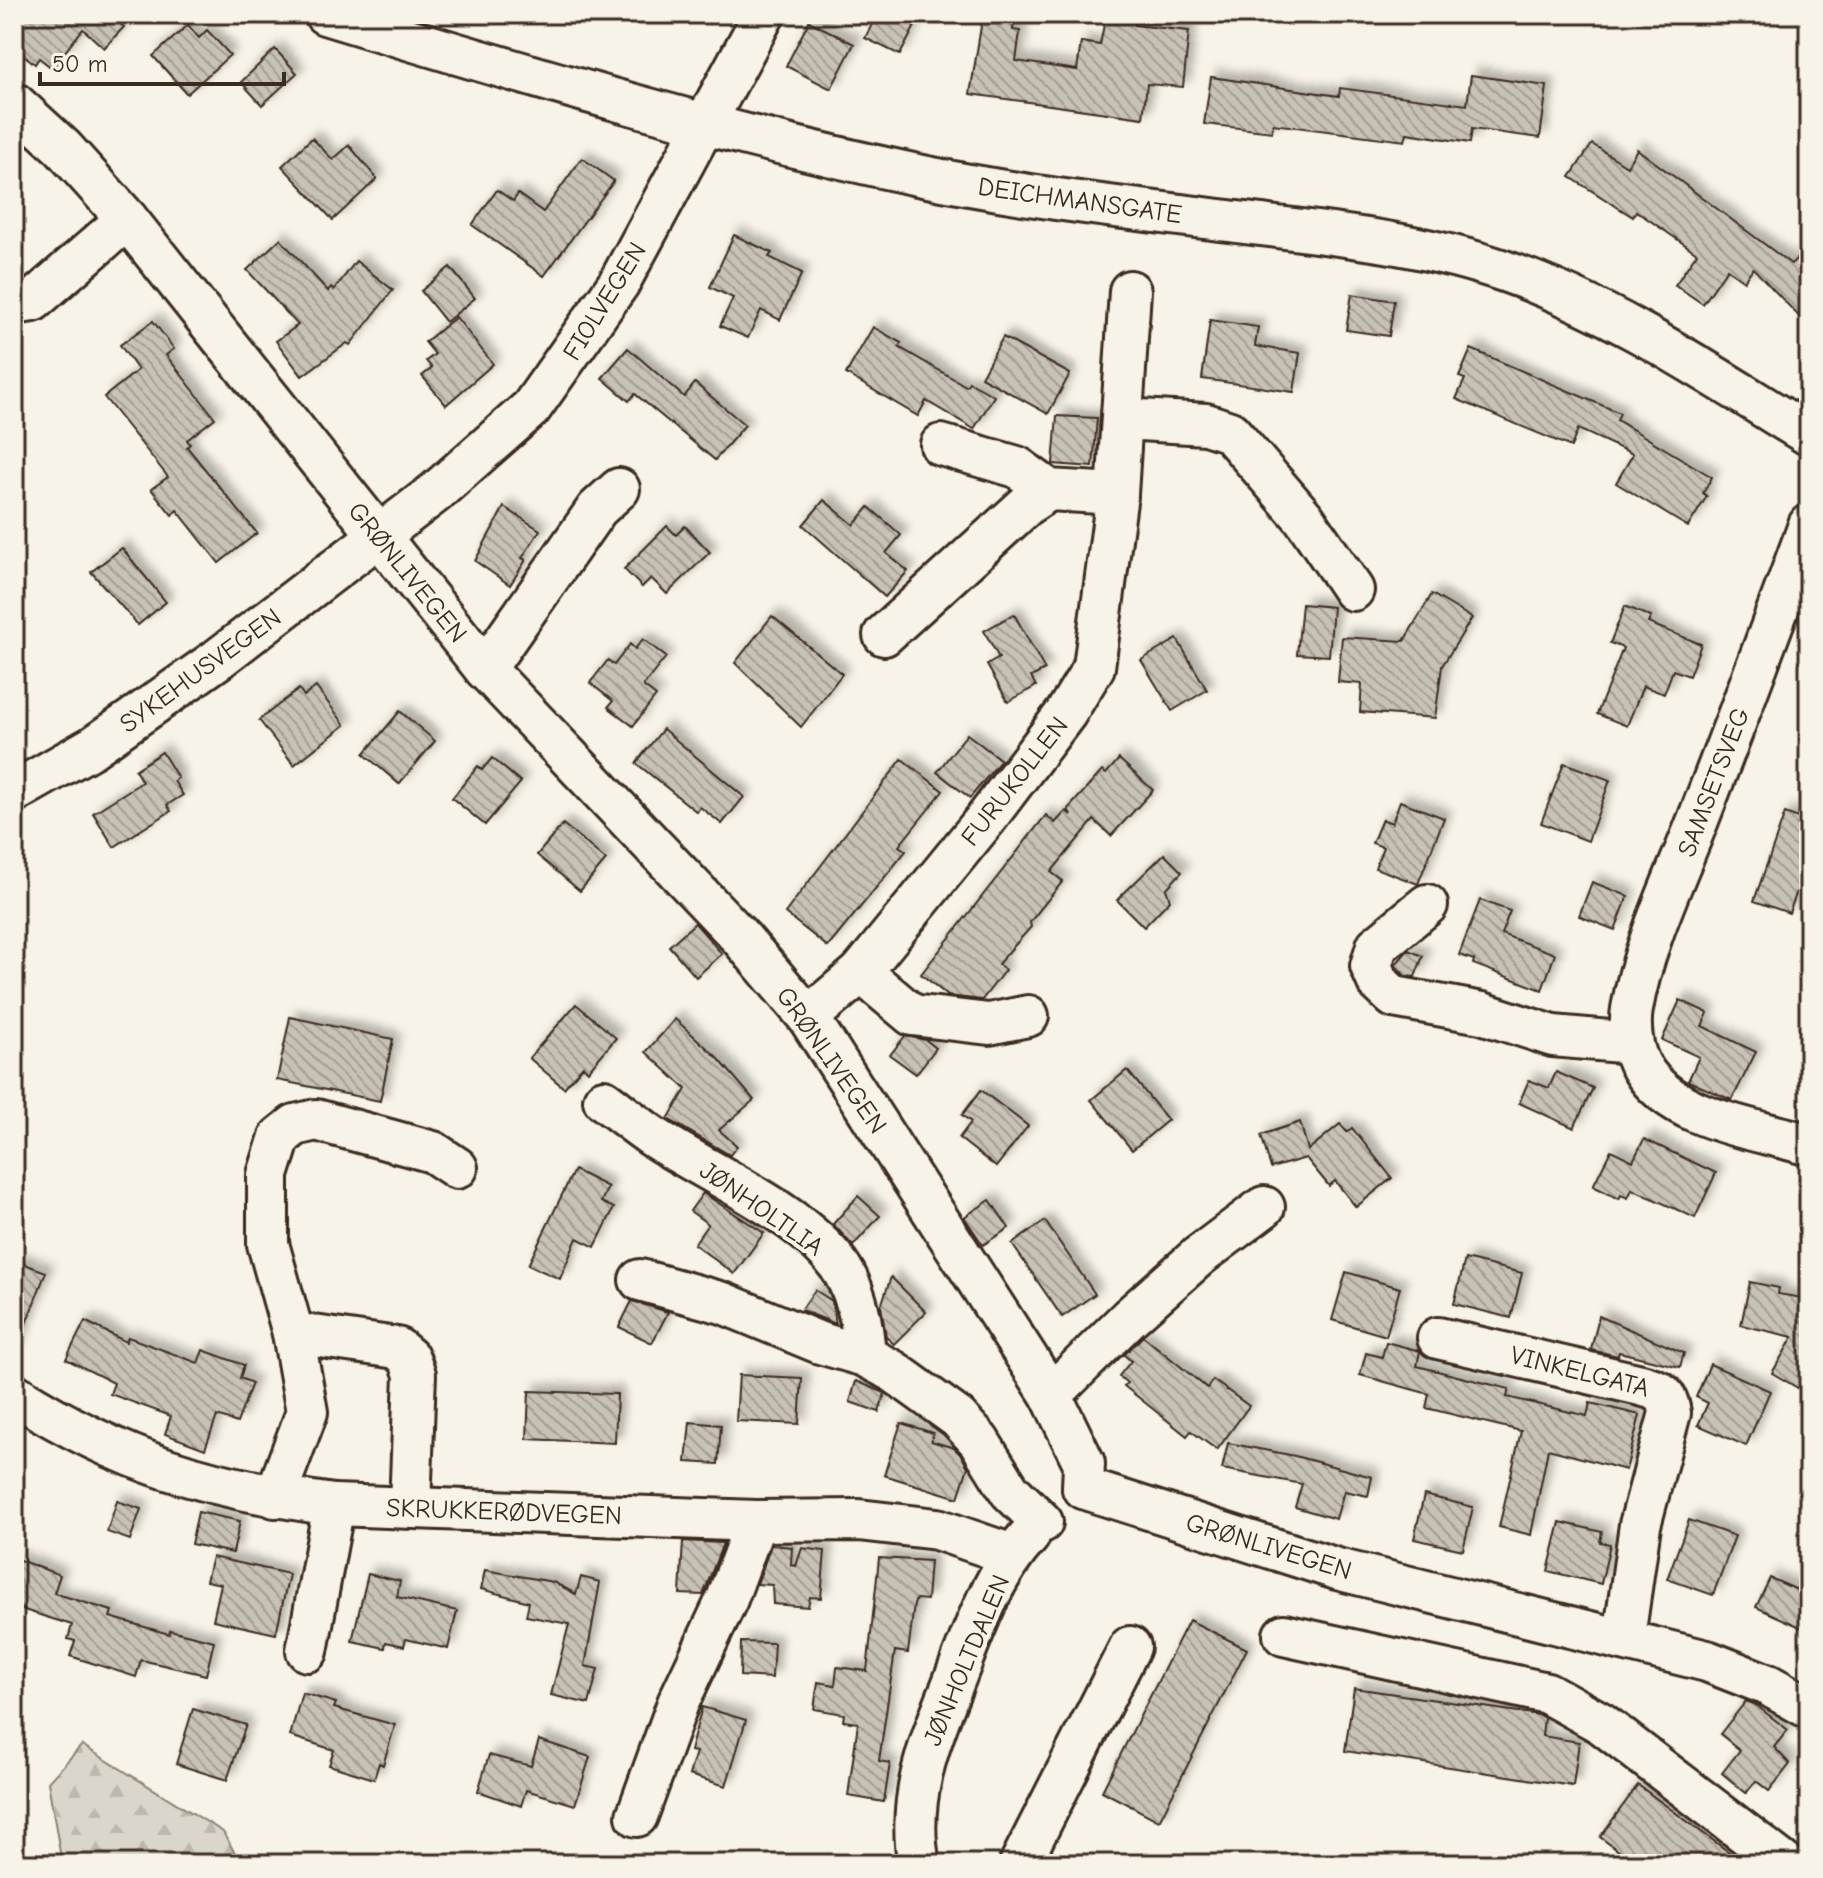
<svg xmlns="http://www.w3.org/2000/svg" width="1823" height="1878" font-family="'Comic Neue',sans-serif">
<style>
.forest{fill:url(#forest-firs);stroke:#8b8074;stroke-width:2}
.building{fill:url(#building-back-hatch);stroke:#3b2a1e;stroke-width:2;filter:url(#shadow)}
.lines{fill:none;stroke-linecap:round;stroke-linejoin:round}
.minor-casing{stroke:#3b2a1e;stroke-width:46}
.minor{stroke:#f7f3e8;stroke-width:40}
.labels{text-anchor:middle;stroke-width:8;stroke-linejoin:round;paint-order:stroke}
.street-label{font-size:26px;fill:#3b2a1e;stroke:#f7f3e8}
</style>
<defs>
<pattern id="forest-firs" width="22" height="20" patternUnits="userSpaceOnUse" patternTransform="scale(2)"><rect width="22" height="20" fill="#dbd6cb"/><path d="M5 1l3.5 6h-7zM16 11l3.5 6h-7z" fill="#bdb8ae"/></pattern>
<pattern id="building-back-hatch" width="6" height="6" patternUnits="userSpaceOnUse" patternTransform="scale(2)"><rect width="6" height="6" fill="#c8c1b6"/><path d="M-1 5l2 2M0 0l6 6M5-1l2 2" fill="none" stroke="#a49d93"/></pattern>
<filter id="shadow"><feDropShadow dx="7" dy="-7" stdDeviation="4" flood-color="#0004"/></filter>
</defs>
<rect width="100%" height="100%" fill="#f7f3e8"/>
<filter id="ink" filterUnits="userSpaceOnUse"><feTurbulence type="fractalNoise" baseFrequency=".0125" numOctaves="2"/><feDisplacementMap in="SourceGraphic" scale="16" xChannelSelector="R" yChannelSelector="G"/><feConvolveMatrix kernelMatrix="1 2 1 2 8 2 1 2 1" color-interpolation-filters="sRGB"/></filter>
<g filter="url(#ink)">
<path class="forest" d="M82,1745l141,87 18,32h-179l-14,-82z"/>
<g class="building">
<path d="M14,14h95l15,13 -20,21 -21,-19 -31,39 -13,-10 -4,6 -21,-17z"/>
<path d="M877,14h14l24,12 -15,29 -35,-17z"/>
<path d="M983,14h32l-2,16 7,1 -4,30 61,9 4,-28 19,3 6,-31h31l-2,11 54,6 -6,56 -36,-3 -4,34 -173,-24z"/>
<path d="M809,21l45,23 -23,45 -45,-23z"/>
<path d="M188,25l11,13 8,-8 23,25 -43,39 -34,-38z"/>
<path d="M275,49l22,24 -35,32 -21,-23z"/>
<path d="M1471,75l76,11 -7,52 -68,-9 -2,14 -63,-10 -2,8 -132,-17 -1,8 -68,-8 7,-47 128,19 1,-8 127,17z"/>
<path d="M312,138l21,22 16,-15 28,34 -44,41 -51,-54z"/>
<path d="M1592,144l35,22 10,-17 154,115 18,-17v80l-56,-59 -9,13 -17,-12 -24,35 -28,-19 22,-32 -61,-42 -3,6 -63,-40z"/>
<path d="M582,158l32,23 -70,95 -72,-51 25,-35 16,11 5,-7 25,18z"/>
<path d="M734,235l38,18 -3,4 33,16 -22,47 -19,-10 -13,28 -28,-12 13,-28 -23,-11z"/>
<path d="M280,239l48,52 3,-4 3,3 22,-29 37,29 -43,55 -3,-2 -45,33 -26,-35 22,-16 -51,-55z"/>
<path d="M450,267l25,31 -29,24 -25,-31z"/>
<path d="M1352,294l42,7 -5,35 -43,-6z"/>
<path d="M456,317l37,47 -47,41 -24,-29 10,-8 -6,-7 9,-7 -10,-12z"/>
<path d="M1210,320l48,7 -3,19 45,7 -6,39 -92,-13z"/>
<path d="M153,321l21,28 -8,6 49,63 -28,22 3,4 -3,3 70,86 -38,30 -42,-53 -5,5 -21,-26 17,-12 -64,-80 34,-27 -18,-25z"/>
<path d="M873,327l28,16 -2,4 67,39 3,-4 25,14 -20,33 -48,-28 -8,15 -72,-42z"/>
<path d="M1003,337l67,37 -22,40 -67,-37z"/>
<path d="M628,348l56,49 11,-14 50,42 -30,35 -80,-66 -6,7 -27,-23z"/>
<path d="M1471,349l149,64 -3,7 95,57 -9,16 4,3 -19,31 -72,-44 17,-29 -55,-25 -7,18 -115,-48 9,-20 -6,-2z"/>
<path d="M1057,416l40,2 -4,49 -40,-3z"/>
<path d="M824,500l30,25 15,-18 32,28 -15,18 22,18 -23,26 -82,-72z"/>
<path d="M504,507l36,23 -18,28 4,2 -16,25 -35,-24z"/>
<path d="M667,526l9,9 9,-9 25,26 -43,42 -16,-16 -9,9 -18,-18z"/>
<path d="M122,548l44,54 -28,23 -47,-53z"/>
<path d="M1432,594l40,24 -30,48 -7,52 -75,-6 2,-28 -24,-2 4,-45 62,4z"/>
<path d="M1302,604l31,3 -4,49 -32,-2z"/>
<path d="M1625,606l26,11 -3,6 53,21 -12,32 -16,-6 -9,24 -21,-8 -16,40 -30,-12 26,-66 -13,-5z"/>
<path d="M1014,614l31,56 -14,7 5,9 -28,16 -21,-37 12,-7 -15,-27z"/>
<path d="M772,616l70,58 -41,53 -66,-64z"/>
<path d="M643,639l23,18 -23,29 13,10 -23,30 -25,-19 5,-6 -23,-18 18,-23 6,5 16,-21 5,5z"/>
<path d="M1177,639l30,51 -35,21 -31,-51z"/>
<path d="M316,687l29,38 -51,40 -35,-45 40,-31 5,7z"/>
<path d="M400,711l35,30 -36,43 -35,-30z"/>
<path d="M663,729l81,68 -22,27 -22,-17 -3,5 -61,-49z"/>
<path d="M967,734l34,26 -31,38 -33,-26z"/>
<path d="M162,752l16,26 -4,3 9,14 -16,10 4,6 -57,36 -21,-34 49,-31 -7,-12z"/>
<path d="M492,758l29,24 -36,43 -33,-27 26,-32 4,4z"/>
<path d="M902,759l41,32 -44,55 7,5 -78,96 -43,-34z"/>
<path d="M1119,759l34,31 -42,46 -17,-16 -43,52 12,9 -33,41 1,5 -33,37 7,6 -23,30 -34,-4 -27,-22 125,-159 9,8 11,-12 5,4 -3,-6 34,-38 4,3z"/>
<path d="M1564,763l46,17 -22,61 -47,-18z"/>
<path d="M1400,801l44,17 -26,66 -43,-16 8,-21 -11,-4 10,-24 10,4z"/>
<path d="M1785,813l24,9v70l-11,-3 -9,24 -35,-12z"/>
<path d="M563,824l43,36 -26,31 -43,-36z"/>
<path d="M1164,854l18,18 -16,17 4,11 -26,27 -27,-27z"/>
<path d="M1592,882l36,14 -13,34 -36,-14z"/>
<path d="M1480,900l30,11 -9,23 54,20 -13,36 -69,-26 1,-4 -15,-5z"/>
<path d="M695,923l27,31 -26,23 -27,-31z"/>
<path d="M1408,950l15,6 -8,21 -10,-1 -10,-11z"/>
<path d="M1680,1000l28,13 -6,13 54,26 -24,48 -44,-19 11,-24 -37,-17z"/>
<path d="M576,1004l40,34 -28,33 -5,-5 -19,22 -35,-30z"/>
<path d="M290,1017l103,22 -13,62 -103,-21z"/>
<path d="M675,1019l43,39 36,42 -35,30 18,16 -7,9 -62,-36 18,-30 -40,-37z"/>
<path d="M905,1036l21,4 10,8 -20,26 -26,-19z"/>
<path d="M1127,1070l41,50 -36,30 -41,-50z"/>
<path d="M1556,1072l37,16 -19,40 -55,-25 10,-23 20,8z"/>
<path d="M981,1090l47,36 -32,41 -37,-29 12,-16 -9,-7z"/>
<path d="M1300,1122l8,28 32,-26 7,8 5,-4 40,50 -36,29 -21,-26 -6,5 -23,-28 -35,10 -10,-33z"/>
<path d="M1644,1139l72,34 -21,45 -63,-29 -4,9 -7,-3 -2,4 -26,-13 18,-36 22,11z"/>
<path d="M574,1170l34,17 -7,15 13,6 -19,39 -18,-9 -17,41 -32,-14z"/>
<path d="M703,1193l61,40 -30,41 -40,-30 14,-20 -18,-13z"/>
<path d="M858,1196l22,20 -27,30 -20,-22z"/>
<path d="M990,1200l19,28 -26,17 -19,-28z"/>
<path d="M1045,1221l50,73 -33,23 -50,-73z"/>
<path d="M1465,1259l57,14 -11,45 -57,-14z"/>
<path d="M14,1260l32,12 -30,77h-2z"/>
<path d="M1346,1272l54,16 -14,48 -54,-16z"/>
<path d="M891,1277l35,35 -32,32 -8,-7 -5,-31z"/>
<path d="M1750,1282l29,6 -1,6 31,5v75l-6,17 -31,-18 21,-36 -52,-12z"/>
<path d="M815,1290l17,11 4,23 -35,-14z"/>
<path d="M632,1301l36,11 -16,31 -33,-16z"/>
<path d="M1599,1316l85,37 -4,14 -61,-15 -1,4 -27,-6z"/>
<path d="M85,1321l41,21 2,-5 70,26 5,-13 41,15 -4,13 12,5 -15,40 -20,-7 -12,33 -40,-15 6,-18 -61,-22 4,-11 -48,-24z"/>
<path d="M1143,1336l64,52 6,-8 36,26 -32,44 -26,-19 -4,5 -63,-50 3,-3 -8,-7 12,-15 -7,-6z"/>
<path d="M1386,1342l34,9 -3,15 92,23 -2,8 80,19 3,-13 50,12 -14,55 -78,-21 -17,86 -32,-8 22,-96 -95,-23 3,-14 -69,-19 6,-22 16,4z"/>
<path d="M1710,1364l60,27 -24,55 -48,-21 10,-22 -12,-6z"/>
<path d="M739,1375l63,3 -3,46 -63,-3z"/>
<path d="M856,1381l29,12 -6,19 -29,-10z"/>
<path d="M529,1391l88,3 -2,49 -88,-4z"/>
<path d="M690,1422l31,3 -3,39 -32,-2z"/>
<path d="M901,1423l32,10 -2,8 23,7 7,7 7,12 -10,31 -74,-23z"/>
<path d="M1228,1443l67,13 77,21 -4,19 -24,-5 -8,28 -41,-12 7,-23 -80,-15z"/>
<path d="M1424,1495l49,12 -10,43 -49,-11z"/>
<path d="M117,1501l24,8 -11,31 -23,-8z"/>
<path d="M198,1512l42,9 -7,32 -42,-9z"/>
<path d="M1689,1520l46,16 -22,59 -46,-16z"/>
<path d="M1560,1522l42,10 -2,10 10,2 -9,40 -53,-13z"/>
<path d="M683,1541l40,2 -20,52 -23,-1z"/>
<path d="M771,1545l21,2 -1,18 5,1 6,-18 23,3 -4,47 -11,-1 -2,10 -35,-3 -1,-19 -15,-1z"/>
<path d="M212,1557l77,17 -13,60 -63,-14 8,-36 -15,-3z"/>
<path d="M14,1558l46,17 -6,18 58,18 -2,6 59,17 1,-4 44,11 -8,34 -65,-15 -5,17 -66,-21 5,-15 -7,-2 4,-14 -58,-18z"/>
<path d="M879,1558l51,3 -3,39 -11,-1 -2,6 -6,48 -13,-2 -16,110 11,2 -6,39 -36,-6 10,-73 -15,-2 1,-7 -30,-5 4,-27 17,3 2,-18 30,4z"/>
<path d="M485,1570l68,12 23,12 5,-17 19,5 -15,84 13,3 -9,35 -38,-9 18,-71 -43,-8 3,-14 -48,-13z"/>
<path d="M368,1574l32,7 -3,16 60,14 -9,38 -42,-10 -2,7 -18,-4 -1,6 -33,-7z"/>
<path d="M1770,1578l39,17v36l-53,-24z"/>
<path d="M1189,1620l58,29 -88,172 -57,-30z"/>
<path d="M741,1642l33,1 -2,35 -32,-2z"/>
<path d="M1354,1688l185,27 5,3 -2,18 37,6 -6,44 -228,-35z"/>
<path d="M302,1693l34,10 -2,5 61,17 -12,40 -4,-2 -5,16 -45,-14 5,-15 -44,-14z"/>
<path d="M1746,1701l11,5 31,24 -14,17 16,17 -21,27 -13,-10 -10,12 -24,-20 18,-23 -20,-16z"/>
<path d="M702,1707l44,13 -20,66 -37,-11 7,-23 -6,-1z"/>
<path d="M193,1709l53,16 -19,55 -51,-16z"/>
<path d="M539,1740l51,17 -15,48 -49,-15 -5,16 -43,-15 11,-36 42,11z"/>
<path d="M1638,1785l107,79h-109l-36,-27z"/>
</g>
<g class="lines">
<g class="minor-casing">
<g id="minor">
<path d="M325,14c194,59 390,118 588,160 118,25 238,37 356,52 81,10 161,19 238,46 109,38 204,103 302,163"/>
<path d="M14,103l49,45 64,71 358,450 256,269 67,79 243,378 33,68 -1,25"/>
<path d="M14,304l19,-3 94,-82"/>
<path d="M1123,419l83,5 24,8 74,86 49,72"/>
<path d="M941,445l76,22 32,23 68,4"/>
<path d="M1809,525c-36,99 -73,197 -111,295 -24,61 -55,125 -66,189 -3,18 0,43 10,59 32,53 114,60 167,77"/>
<path d="M884,635l145,-132 20,-13"/>
<path d="M485,669l112,-160 22,-20"/>
<path d="M14,792l79,-45 125,-88 218,-167 95,-84 88,-125 145,-269"/>
<path d="M1427,905l-50,41 -6,20 7,16 16,15 88,16 71,23 79,7"/>
<path d="M861,972l51,43 77,9 39,-8"/>
<path d="M808,1017l53,-45 124,-152 81,-107 28,-46 23,-173 13,-203"/>
<path d="M604,1100c16,12 32,25 48,36 55,37 147,75 186,128 19,26 25,61 27,92"/>
<path d="M640,1280l83,23 97,40 45,13 28,15 65,47 21,23 31,50 32,31"/>
<path d="M293,1333l104,15 12,10 6,16 -5,133"/>
<path d="M1438,1338l203,47c20,6 26,7 29,28l-30,112 -16,113"/>
<path d="M14,1394c109,69 193,94 320,111l422,16 103,-1 78,9 75,26"/>
<path d="M1051,1395l78,-77 70,-62 65,-49"/>
<path d="M1083,1488l254,81 370,92 61,24 41,23"/>
<path d="M275,1497l32,-85 -14,-79 -25,-89v-69l12,-38 15,-12 21,-5 117,32 24,16"/>
<path d="M1284,1635l263,58 54,30 184,141"/>
<path d="M307,1651l27,-146"/>
<path d="M637,1816l41,-113 49,-104 29,-78"/>
<path d="M919,1864c-13,-62 10,-122 33,-178 21,-53 38,-108 77,-150"/>
<path d="M1020,1864l110,-217"/>
</g>
</g>
<use href="#minor" class="minor"/>
</g>
</g>
<g class="labels">
<g class="street-label">
<text transform="translate(1080 200) rotate(8)" y="9">DEICHMANSGATE</text>
<text transform="translate(604 301) rotate(-58)" y="9">FIOLVEGEN</text>
<text transform="translate(408 572) rotate(51)" y="9">GRØNLIVEGEN</text>
<text transform="translate(200 670) rotate(-36)" y="9">SYKEHUSVEGEN</text>
<text transform="translate(1014 781) rotate(-52)" y="9">FURUKOLLEN</text>
<text transform="translate(1713 782) rotate(-69)" y="9">SAMSETSVEG</text>
<text transform="translate(832 1060) rotate(55)" y="9">GRØNLIVEGEN</text>
<text transform="translate(762 1208) rotate(35)" y="9">JØNHOLTLIA</text>
<text transform="translate(1580 1371) rotate(14)" y="9">VINKELGATA</text>
<text transform="translate(504 1511) rotate(2)" y="9">SKRUKKERØDVEGEN</text>
<text transform="translate(1269 1546) rotate(17)" y="9">GRØNLIVEGEN</text>
<text transform="translate(966 1660) rotate(-67)" y="9">JØNHOLTDALEN</text>
</g>
</g>
<rect width="1823" height="1878" fill="none" stroke="#f7f3e8" stroke-width="48"/>
<rect x="24" y="24" width="1775" height="1830" fill="none" stroke="#3b2a1e" stroke-width="3" filter="url(#ink)"/>
<path d="M40 72v12h244v-12" fill="none" stroke="#3b2a1e" stroke-width="4"/>
<text x="52" y="72" font-size="24" fill="#3b2a1e" stroke="#f7f3e8" stroke-width="6" paint-order="stroke">50 m</text>
</svg>
